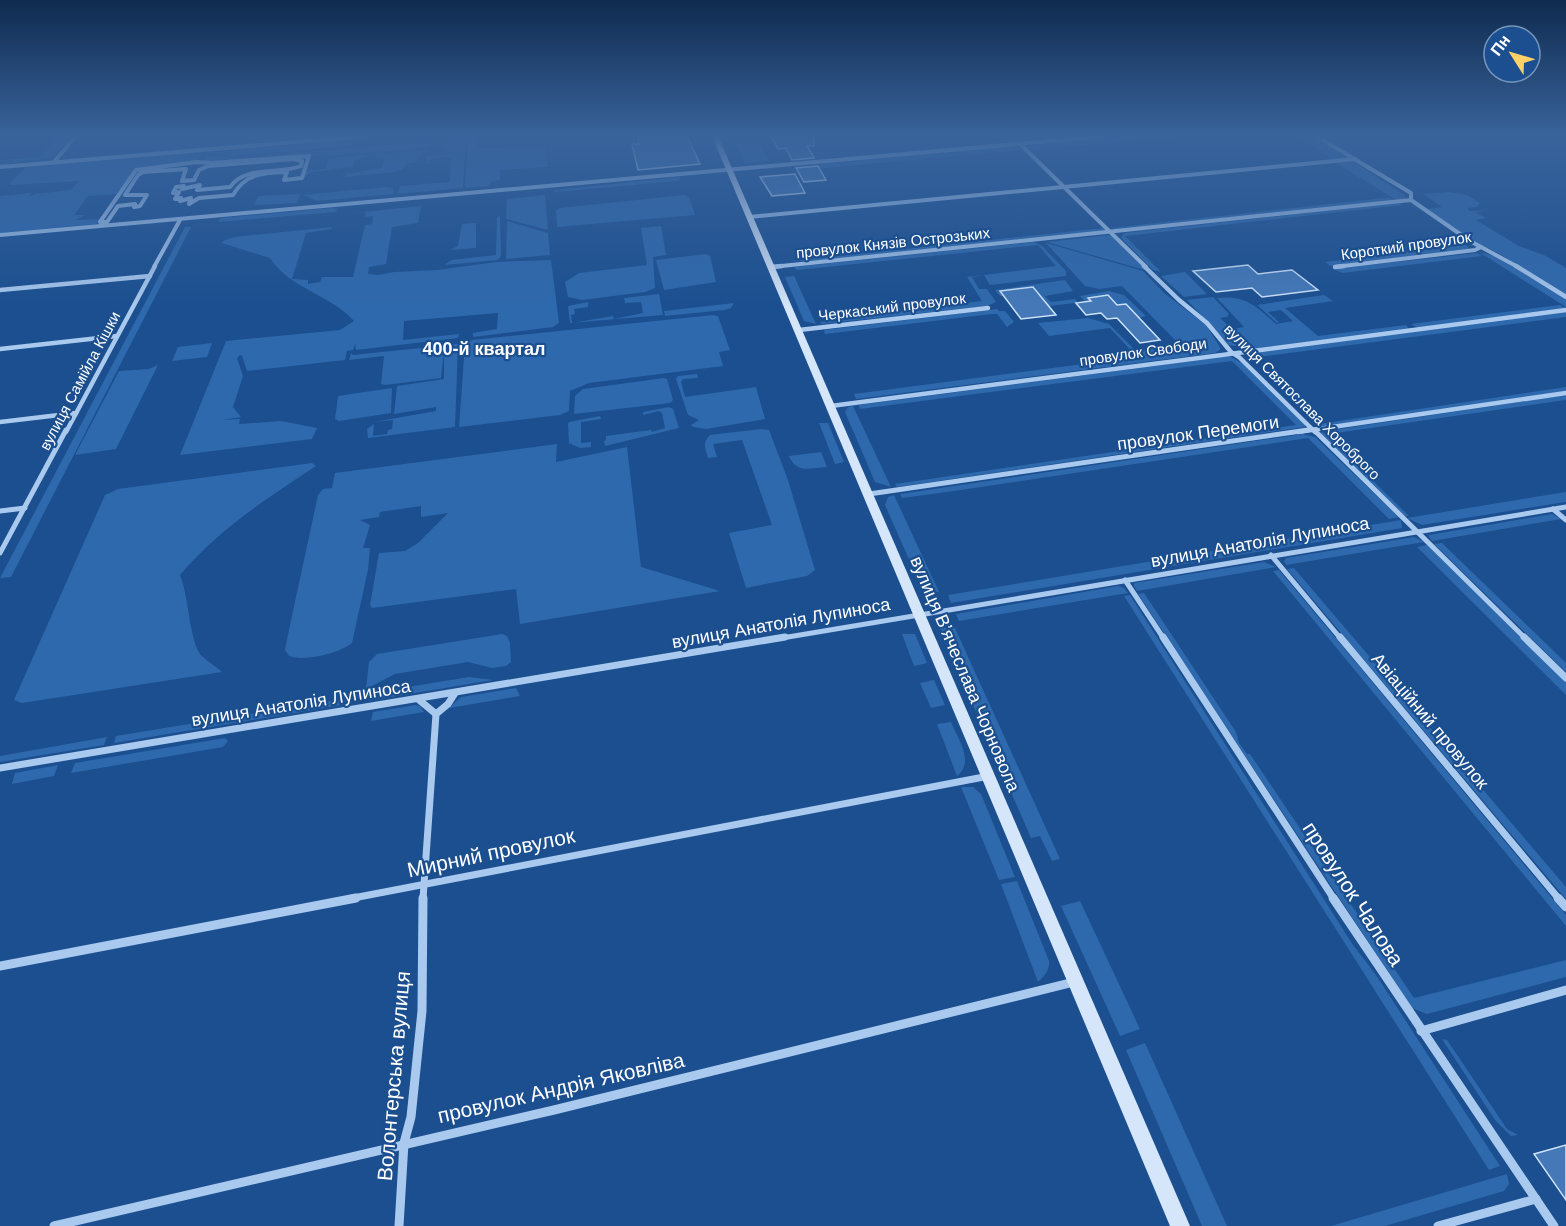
<svg xmlns="http://www.w3.org/2000/svg" width="1566" height="1226" font-family="Arial,sans-serif">
<style>
.green{fill:#2e69ad}
.building{fill:#4478b7;stroke:#cfe3fa;stroke-width:1.5}
.lines{fill:none;stroke-linecap:round;stroke-linejoin:round}
.street-far4{stroke:#a9c9ee;stroke-width:4}
.street-far3{stroke:#a9c9ee;stroke-width:4.5}
.street-far2{stroke:#a9c9ee;stroke-width:5}
.street-far1{stroke:#a9c9ee;stroke-width:7}
.street{stroke:#a9c9ee;stroke-width:9}
.secondary{fill:#d6e6fa;fill-rule:evenodd}
.labels{text-anchor:middle;stroke-width:4.5;stroke-linejoin:round;paint-order:stroke}
.far-street-label{font-size:15px;fill:#fff;stroke:#1b4f8f}
.far-quarter-label{font-size:18px;font-weight:bold;fill:#fff;stroke:#1b4f8f}
.street-label{font-size:18px;fill:#fff;stroke:#1b4f8f}
.near-street-label{font-size:21px;fill:#fff;stroke:#1b4f8f}
</style>
<rect width="100%" height="100%" fill="#1b4f8f"/>
<g class="green">
<path d="M58,136h14l-17,19 -7,3 -48,7v-2l18,-2 -18,1v-2l41,-3z"/>
<path d="M456,136h10l-3,52 -66,6 3,-8 50,-4 1,-25 -20,1 -1,6h-4l1,-8 34,-3 -17,-2 2,-8z"/>
<path d="M468,136h8v12l69,-1 3,20 -48,3v9l-9,3 -1,4 -25,2z"/>
<path d="M1128,136h55l-152,14 -2,-3 2,-2z"/>
<path d="M1297,136h14l36,22 -15,1z"/>
<path d="M363,138l-14,8 -114,10 -28,-3z"/>
<path d="M421,142l13,2 -17,5 -205,14 -9,-2 3,-6 27,3z"/>
<path d="M759,144l10,17 -24,2 -9,-18z"/>
<path d="M1014,146l10,4 -221,20 11,-2 -2,-3z"/>
<path d="M427,150l-6,3 -5,9 -10,2c-3,7 -12,8 -19,9v-3l-1,3 -23,2v-3l-1,3 -17,2 1,-3 36,-6 2,-10h-9l2,-4z"/>
<path d="M203,152l-6,9 -61,9 -12,19 -5,1 -3,4 -28,2 -14,19h12l-11,5 28,-1 -7,5 -96,9v-37l32,-3 -3,4 6,-3 36,-4 8,-9 -68,4 -2,-1 17,-17z"/>
<path d="M364,155l4,1 -13,4 -2,7 -42,5 -7,5 1,-6 21,-2 3,-11z"/>
<path d="M1353,161l51,34 1,3 -9,2 -61,-38z"/>
<path d="M680,177l-1,4 -124,11 -1,-2z"/>
<path d="M387,187l7,2 -1,5 -76,7 -14,-6z"/>
<path d="M1449,192l18,3 13,8 -3,4 -10,1 3,3 20,-1 -15,2 11,6 -10,2 43,26 27,10 20,12v27l-66,-41 -22,-10 -61,-42 11,7 14,-2 -19,-13z"/>
<path d="M300,194l-3,9 -43,2 4,-9z"/>
<path d="M545,195l3,35 -42,-11 1,-20z"/>
<path d="M685,195l4,2 6,18 -138,12 -1,-17 4,-2z"/>
<path d="M1384,198h6l4,2 -280,29 -3,-1z"/>
<path d="M1399,203l3,2 -277,31 36,36 -8,-2 -32,-32 3,-5z"/>
<path d="M421,206l-3,17 -26,4 -6,37 -17,3 -1,7 10,1 16,-3 44,-2 58,-8 55,-2 8,63 -6,4 -80,10v-4l24,-4 1,-16 -94,8 -1,19 56,-6 -1,4 -102,12 -1,-6 -2,6 -6,1 -2,9 -98,11 -5,-15 -2,-1 -3,3 6,18 -10,31 8,10 -19,3 18,-1 -1,5 42,-3 36,7 -5,11 -132,16 46,-114 114,-11 14,-9c-24,-27 -64,-32 -84,-63l-48,-15 1,-2 11,-4 98,-10 -1,2 -25,4 -14,46 16,1v4l12,-2 2,-5h31l12,-52 7,-1 1,-8 -8,1 1,-5 -23,2z"/>
<path d="M333,208l4,1 -1,3 -118,10 2,-4z"/>
<path d="M500,216l1,40 -3,4 -54,5 8,-5 44,-5 1,-38z"/>
<path d="M507,221l41,12 2,22 -44,4z"/>
<path d="M476,223v25l-26,2 8,-4 4,-22z"/>
<path d="M661,226l5,29 -13,2 2,31 -10,4 -63,8 -14,-3 -3,-15 14,-9 68,-8 -6,-37z"/>
<path d="M185,227h6l-180,350 -11,1z"/>
<path d="M1104,228v3l-272,29 -41,1z"/>
<path d="M1108,235l6,2 31,30v3l-98,-28z"/>
<path d="M1034,242l8,4 24,25v5l-76,9 -6,-10 -12,2 7,12h8l9,13 -9,4 -166,18 -1,-2 162,-21 -15,-24 89,-11 -18,-21 -241,25 -3,-3z"/>
<path d="M1046,243l97,28 21,22 42,32 14,22v3l-5,3 -359,46 -2,-5 283,-37 -27,-29 -61,8 -11,-13 50,-5 21,6 25,25 8,1 37,-6 -57,-58 -23,3 -14,-3z"/>
<path d="M1466,245l3,4 -139,17 -5,-4z"/>
<path d="M1479,252l19,5 68,43v7z"/>
<path d="M1477,253l5,3 -140,17 -8,-4z"/>
<path d="M706,254l4,2 6,26 -52,8 -8,-30z"/>
<path d="M1185,272l22,22 -23,3 -23,-21z"/>
<path d="M794,276l22,48 -12,-3 -19,-44z"/>
<path d="M1065,280l8,11 -28,5 6,6 24,-3 8,9h-4l-5,-5 -40,5 -9,-12 14,-1 -6,-8 -33,4 4,5h-4l-5,-6z"/>
<path d="M1109,291l15,4 22,21 -7,2 -12,-14 -10,1 -9,-10 -20,3 8,8 -6,1 -10,-11z"/>
<path d="M659,294l4,21 -93,8 -2,-17 20,-4v5l-14,2 1,5 -4,1 1,8 41,-7 1,3 29,-6 -2,-11 -16,1 -1,-5z"/>
<path d="M1324,295l9,6 -48,7 33,28 88,-11 3,4 -157,20 -23,-4 -42,-45 26,-3 16,17 -2,3 -7,1 12,11 12,-2 -27,-29c29,-3 39,8 59,26l17,-3 -12,-11 -13,2 11,10 -2,1 -20,-18z"/>
<path d="M734,303l-3,5 -6,2 -60,6 -1,-5z"/>
<path d="M1560,305l5,3 -147,20 -7,-4z"/>
<path d="M997,309l2,2h6l9,11 -7,5 -10,-13h-5l-167,20 -1,-4z"/>
<path d="M1566,311v6l-316,41 -5,-5z"/>
<path d="M713,315l5,1 12,34 -11,2 4,14 -134,17 -19,8 -1,20 -9,4 -101,12 6,-83 7,-4z"/>
<path d="M212,343l-5,14 -35,4 6,-14z"/>
<path d="M458,344l-3,83 -87,11 -1,-9 7,-5 -1,12 14,-2 1,-4 4,-1 1,-9 -19,2 62,-11v-4l-42,7 3,-28 47,-7v-28l-3,27 -56,7 -4,-1 3,-28 -35,4 2,-7 2,2z"/>
<path d="M1229,356l13,7 63,62v2l-408,60 -2,-3 401,-59 -64,-64 -372,48 -1,-4z"/>
<path d="M158,365l-42,84 -41,6 44,-84 30,-2z"/>
<path d="M697,374l1,4 -15,1 -2,3 4,15 71,-10 9,32 -59,10 -13,-2 -2,-2 8,-5 -11,-5 -12,-36 2,-3z"/>
<path d="M664,378l3,1 6,21 -3,3 -96,11 1,-18 8,-7z"/>
<path d="M1566,387v4l-244,36 -3,-3z"/>
<path d="M392,388l-1,25 -52,8 -4,-2 3,-23z"/>
<path d="M1566,395v5l-237,34 -3,-3z"/>
<path d="M853,406l38,81 -16,-5 -30,-70 3,-5z"/>
<path d="M669,407l4,2 6,19 -74,18 -1,-5 2,-1v-4l45,-6 1,2 13,-4 -3,-15 -3,-2 -16,4v-3z"/>
<path d="M600,416l1,3 -20,3v21l10,-1v5l-11,1 -11,-5 -1,-19 1,-2z"/>
<path d="M819,423h9l16,39 -9,2z"/>
<path d="M761,429l8,1 19,50 27,90 -8,6 -61,12 -17,-55 43,-8 -30,-85 -29,4 4,13 -9,1c-3,-10 -6,-15 2,-23z"/>
<path d="M1323,432l86,84h-5l-85,-83z"/>
<path d="M1303,434l12,3 84,80 -10,2 -81,-81 -354,53 -52,7 -2,-4z"/>
<path d="M557,444l-1,18 71,-15 14,120 79,24 -200,33 -4,-35 -144,19 -2,-3 9,-52 26,-2 13,-8 30,-30 -27,4v-11l-41,6 -1,5 -19,3 10,5 -7,23h7l-2,22 -16,73c-12,10 -48,19 -63,13l-4,-6 2,-11 31,-144 5,-6 9,-1 3,-15z"/>
<path d="M821,452l6,15c-16,1 -31,7 -38,-11z"/>
<path d="M312,463l4,3c-50,33 -97,63 -136,109 9,22 9,62 20,79 3,4 17,13 22,18l-200,31 -8,-3 91,-205 13,-6z"/>
<path d="M1566,492v10l-7,1 -137,22 -15,-7z"/>
<path d="M894,495l45,97 -16,-1 -38,-86 3,-8z"/>
<path d="M1552,514l9,5 -129,22 -3,-4v-2z"/>
<path d="M1401,520l1,8 -451,75 -3,-8z"/>
<path d="M1414,537l10,5 -138,23 -2,-4 2,-3z"/>
<path d="M1442,543l124,120v9l-132,-128z"/>
<path d="M1427,545l139,137v13l-149,-148z"/>
<path d="M1264,562l12,5 -139,24 -3,-5v-3z"/>
<path d="M1294,568l272,319v12l-279,-330z"/>
<path d="M1279,570l287,345v11l-293,-355z"/>
<path d="M1118,586l6,2 4,5 -169,28 -3,-7z"/>
<path d="M1144,593l92,139 3,11 8,11h3l164,244 152,-38v17l-139,37 -15,-6 -274,-414z"/>
<path d="M1130,595l223,350 23,30 124,191 -11,4 -365,-574z"/>
<path d="M954,626l106,233 -8,2 -12,-25 -9,2 -91,-209z"/>
<path d="M502,634l5,2 3,7 1,19 -5,4 -14,2 -24,-6 -73,12 -29,15 3,-27 8,-8z"/>
<path d="M902,634h13l12,29 -13,3z"/>
<path d="M469,677l24,3 -126,21 22,-11z"/>
<path d="M934,680l11,25 -14,3 -11,-25z"/>
<path d="M516,688l4,8 -71,12 12,-11z"/>
<path d="M348,698v6l-234,39 2,-7z"/>
<path d="M415,705l5,1 4,6 -53,9 2,-9z"/>
<path d="M951,722c7,17 24,40 6,54l-20,-52z"/>
<path d="M107,737l-3,8 -104,17v-6z"/>
<path d="M225,738l3,3 -5,6 -152,26 4,-10z"/>
<path d="M58,765l-4,11 -42,8 3,-11z"/>
<path d="M961,787h12l8,7 34,83 -16,3z"/>
<path d="M1017,881l32,80c1,8 -4,15 -11,21l-37,-98z"/>
<path d="M1080,901l60,128 -20,7 -59,-130z"/>
<path d="M1442,1039l5,1 60,89 11,6 -7,1 -16,-16z"/>
<path d="M1145,1043l82,183h-25l-76,-176z"/>
<path d="M1507,1174l2,10 -5,7 -119,35h-54z"/>
</g>
<g class="building">
<path d="M652,136h35l13,28 -62,6 -6,-26h7l-2,-7z"/>
<path d="M771,136h43v10h-7l7,12 -22,2 -6,-12 -8,1z"/>
<path d="M818,166l8,14 -22,2 -8,-14z"/>
<path d="M795,174l10,19 -33,3 -12,-19z"/>
<path d="M1248,265l10,9 34,-4 26,20 -56,7 -10,-9 -36,4 -23,-21z"/>
<path d="M1033,287l23,28 -35,4 -21,-28z"/>
<path d="M1108,295l9,10 9,-1 34,36 -20,3 -23,-25 -10,1 -6,-6 -15,2 -10,-12 15,-2 -3,-3z"/>
<path d="M1566,1145v55l-32,-46z"/>
</g>
<g class="lines">
<g class="street-far4">
<path d="M1316,136l95,57v7l59,41 48,26"/>
<path d="M1020,144l126,123"/>
<path d="M309,156l-7,22 -18,2 3,-8c-24,1 -41,1 -54,23l-34,3 -10,6 2,-6 -11,3 1,-3 -6,1 4,-7 -6,1 3,-6 8,-1 -2,3 18,-4 -3,5 33,-3c16,-22 48,-12 71,-21l1,-5 -9,-2 -85,7 -9,4 -5,10 -12,1 4,-12 -43,3 -5,3 -13,20h22l-7,11 -6,1 1,-3 -17,2 -11,16h-7l36,-52 61,-8 15,1z"/>
<path d="M54,162l22,-26"/>
<path d="M0,167l367,-31"/>
<path d="M749,217l606,-58"/>
<path d="M0,235l1106,-99"/>
<path d="M154,267l26,-47"/>
<path d="M772,267l639,-67"/>
<path d="M1335,267l140,-17 6,-3"/>
</g>
<g class="street-far3">
<path d="M1144,266l35,34 28,23 24,29 8,5 76,75"/>
<path d="M1516,266l50,31"/>
<path d="M772,267l10,-1"/>
<path d="M1335,267l9,-1"/>
<path d="M0,290l150,-14"/>
<path d="M799,330l189,-22"/>
<path d="M0,349l117,-13"/>
<path d="M831,406l735,-96"/>
<path d="M0,422l76,-9"/>
<path d="M66,432l89,-166"/>
<path d="M1298,432l268,-39"/>
</g>
<g class="street-far2">
<path d="M1314,430l212,209"/>
<path d="M869,494l439,-64"/>
<path d="M1553,509l13,11"/>
<path d="M0,511l25,-3"/>
<path d="M0,553l66,-123"/>
<path d="M1271,555l70,84"/>
<path d="M1125,580l39,59"/>
<path d="M776,639l790,-132"/>
</g>
<g class="street-far1">
<path d="M1163,637l171,262"/>
<path d="M1340,637l219,262"/>
<path d="M1524,637l42,41"/>
<path d="M418,699l18,15"/>
<path d="M0,768l785,-131"/>
<path d="M348,899l641,-123"/>
<path d="M423,899l13,-185 12,-10 7,-11"/>
</g>
<g class="street">
<path d="M1333,898l221,328"/>
<path d="M1558,898l8,9"/>
<path d="M0,966l356,-68"/>
<path d="M1421,1031l145,-41"/>
<path d="M54,1226l500,-116 520,-128"/>
<path d="M399,1226l5,-83 7,-26 11,-106 1,-113"/>
<path d="M1438,1226l98,-27"/>
</g>
<path class="secondary" d="M712,136h6l472,1090h-20z"/>
</g>
<linearGradient id="sky" x2="0" y2="1"><stop stop-color="#0f2b4f"/><stop offset="0.44" stop-color="#39639b"/><stop offset="1" stop-color="#39639b" stop-opacity="0"/></linearGradient>
<rect width="1566" height="308" fill="url(#sky)"/>
<g class="labels">
<g class="far-street-label">
<text transform="translate(893 243) rotate(-6)" y="5">провулок Князів Острозьких</text>
<text transform="translate(1406 246) rotate(-8)" y="5">Короткий провулок</text>
<text transform="translate(892 307) rotate(-7)" y="5">Черкаський провулок</text>
<text transform="translate(1143 352) rotate(-8)" y="5">провулок Свободи</text>
<text transform="translate(80 381) rotate(-62)" y="5">вулиця Самійла Кішки</text>
<text transform="translate(1302 402) rotate(45)" y="5">вулиця Святослава Хороброго</text>
</g>
<g class="far-quarter-label">
<text x="484" y="355">400-й квартал</text>
</g>
<g class="street-label">
<text transform="translate(1198 433) rotate(-8)" y="6">провулок Перемоги</text>
<text transform="translate(1260 542) rotate(-10)" y="6">вулиця Анатолія Лупиноса</text>
<text transform="translate(781 623) rotate(-10)" y="6">вулиця Анатолія Лупиноса</text>
<text transform="translate(965 674) rotate(67)" y="6">вулиця Вʼячеслава Чорновола</text>
<text transform="translate(301 703) rotate(-9)" y="6">вулиця Анатолія Лупиноса</text>
<text transform="translate(1430 721) rotate(50)" y="6">Авіаційний провулок</text>
</g>
<g class="near-street-label">
<text transform="translate(491 853) rotate(-12)" y="7">Мирний провулок</text>
<text transform="translate(1353 894) rotate(57)" y="7">провулок Чалова</text>
<text transform="translate(394 1076) rotate(-85)" y="7">Волонтерська вулиця</text>
<text transform="translate(561 1088) rotate(-13)" y="7">провулок Андрія Яковліва</text>
</g>
</g>
<g transform="translate(1512 54) rotate(307)"><circle r="28" fill="#1b4f8f" stroke="#7695bc" stroke-width="1.5"/>
<path d="M0-4.5L10 22L0 15L-10 22Z" fill="#ffd166"/>
<text y="-9" font-size="16" font-weight="bold" text-anchor="middle" fill="#ffffff">Пн</text>
</g>
</svg>
